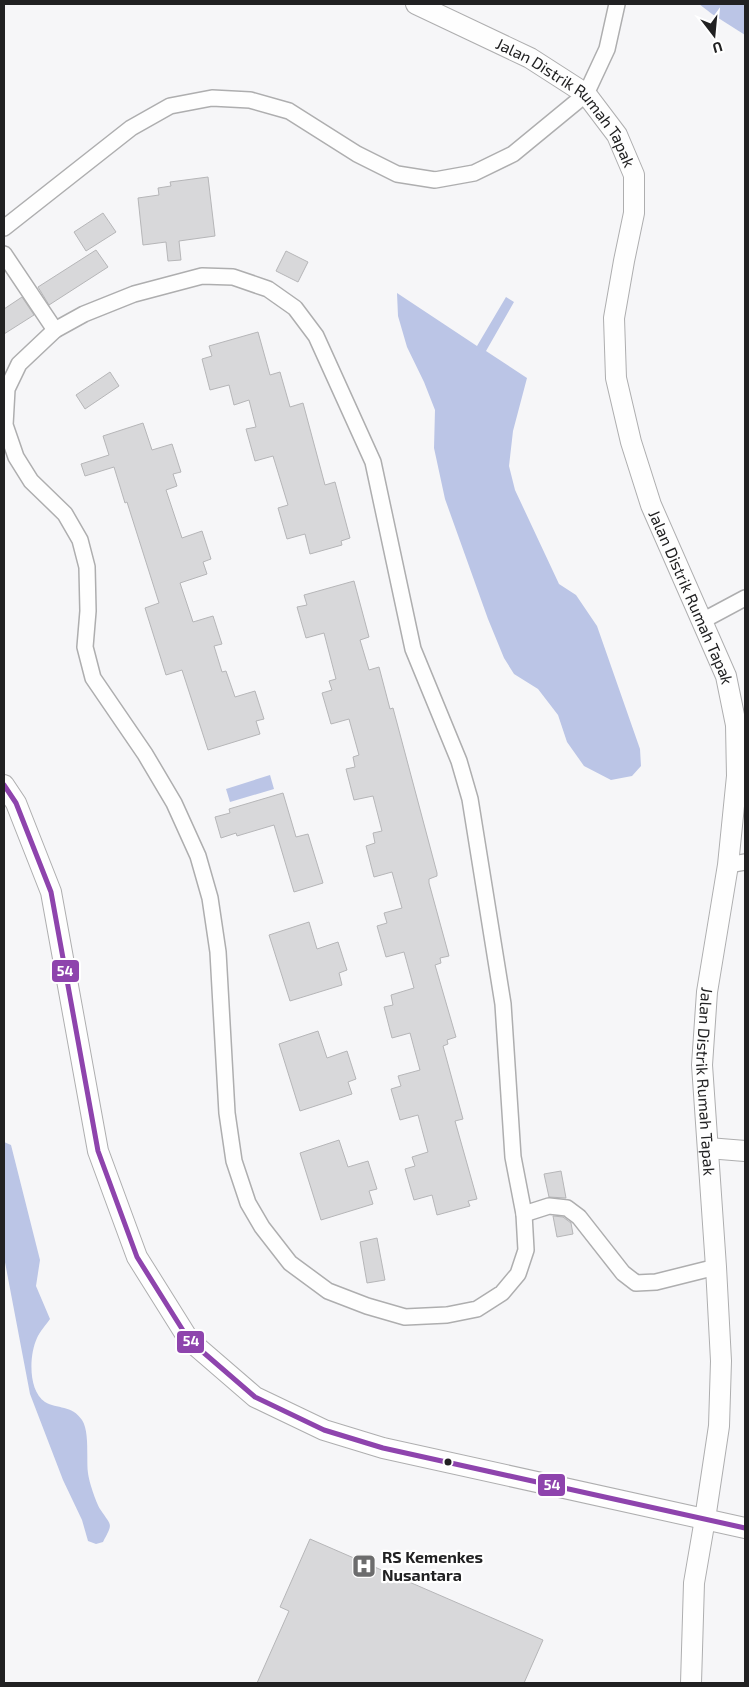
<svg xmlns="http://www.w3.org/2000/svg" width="749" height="1687" font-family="'Exo 2',sans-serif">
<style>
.water{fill:#bbc5e6}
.building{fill:#d8d8da;stroke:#b6b6b8}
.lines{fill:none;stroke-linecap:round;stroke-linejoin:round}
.street-casing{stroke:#aeaeaf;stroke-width:18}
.secondary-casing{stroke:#aeaeaf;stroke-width:22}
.street{stroke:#fefefe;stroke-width:15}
.secondary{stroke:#fefefe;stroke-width:20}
.bus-1-casing{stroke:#fff;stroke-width:9}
.bus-1{stroke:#8e44ad;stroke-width:5}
.bus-dot{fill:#212122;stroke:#fff;stroke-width:2}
.labels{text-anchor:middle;stroke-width:4.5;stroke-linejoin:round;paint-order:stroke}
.street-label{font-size:16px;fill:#212122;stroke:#fff}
.poi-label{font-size:16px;font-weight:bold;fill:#212122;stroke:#fff;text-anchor:start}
.line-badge{stroke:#fff;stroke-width:2}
.badge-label{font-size:14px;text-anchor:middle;font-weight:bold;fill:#fff}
</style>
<rect width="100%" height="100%" fill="#f6f6f8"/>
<g class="water">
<path d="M699,4h46v31l-33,-21z"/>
<path d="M397,293l80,53 29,-49 8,5 -28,49 41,27 -14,53 -4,35 6,24 44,94 17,11 21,31 43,123 1,17 -9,10 -21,4 -27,-14 -17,-24 -9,-27 -20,-26 -24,-15 -10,-16 -16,-39 -43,-120 -11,-51 1,-38 -11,-28 -17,-35 -9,-31z"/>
<path d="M270,775l4,14 -44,13 -4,-13z"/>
<path d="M4,1142l7,3 29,115 -4,26 14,33c-4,6 -10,12 -13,19 -8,17 -9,53 8,64 12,7 27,3 37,18 8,12 4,40 6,53 1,9 8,29 12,36 11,17 14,13 3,33l-7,2 -8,-3 -6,-21 -19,-40 -33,-86 -26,-137z"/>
</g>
<g class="building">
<path d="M208,177l7,59 -36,5 2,19 -13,1 -2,-19 -23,3 -5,-47 21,-3 -1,-7 13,-2 -1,-4z"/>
<path d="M103,213l13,19 -30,19 -12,-19z"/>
<path d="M96,250l12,17 -59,38 -11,-18z"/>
<path d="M286,251l22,11 -10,20 -22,-11z"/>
<path d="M22,297l12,18 -30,19v-25z"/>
<path d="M258,332l12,43 10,-3 10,35 13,-4 22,82 10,-3 15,56 -9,3 1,4 -32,9 -5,-20 -18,5 -9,-31 10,-3 -15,-49 -18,5 -9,-32 10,-2 -7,-27 -15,5 -5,-20 -19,5 -8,-31 10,-3 -3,-10z"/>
<path d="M110,372l9,14 -34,23 -9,-14z"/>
<path d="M143,423l9,27 20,-6 9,28 -8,2 4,12 -11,4 16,48 20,-7 9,28 -8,3 4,12 -27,9 13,39 20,-6 9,28 -8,2 8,26 4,-1 9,26 20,-6 9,28 -8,2 4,13 -52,16 -26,-80 -16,5 -21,-67 14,-5 -32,-101 -2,1 -11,-36 -29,9 -4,-12 28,-9 -6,-19z"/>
<path d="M354,581l15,56 -9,3 9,30 10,-3 11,42 3,-1 44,165v3l-8,3v4l20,73 -9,2 1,5 -6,2 21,72 -9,3 1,4 -5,2 20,73 -8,2 22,78 -9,2 2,5 -33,9 -5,-20 -18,5 -9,-31 10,-3 -3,-9 16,-5 -10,-37 -18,5 -9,-31 10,-3 -3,-10 22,-6 -10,-37 -18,5 -8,-31 9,-2 -2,-10 23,-7 -10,-36 -18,5 -9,-31 10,-3 -3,-10 18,-5 -10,-36 -18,5 -8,-31 9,-3 -2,-10 9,-2 -9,-35 -19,4 -8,-31 9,-2 -2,-10 6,-2 -10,-36 -18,5 -9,-31 10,-3 -3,-9 7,-2 -12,-46 -18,5 -9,-31 10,-2 -3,-10z"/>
<path d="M283,793l13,44 12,-3 15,49 -29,9 -20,-67 -37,11 -1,-3 -15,5 -6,-21 15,-4 -1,-4z"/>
<path d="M309,922l8,27 21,-7 9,28 -8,3 3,12 -52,16 -21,-66z"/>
<path d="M318,1031l9,27 20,-7 9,28 -8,3 4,12 -52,17 -21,-67z"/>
<path d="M339,1140l9,27 20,-6 9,28 -8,2 4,13 -52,16 -21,-67z"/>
<path d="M561,1171l5,27 -17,-1 -5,-23z"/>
<path d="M553,1216l10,1 8,6 2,11 -16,3z"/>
<path d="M377,1238l8,42 -18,3 -7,-41z"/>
<path d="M310,1539l233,101 -19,43h-267l32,-72 -9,-4z"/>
</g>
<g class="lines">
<g class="street-casing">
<g id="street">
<path d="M4,228l127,-100 39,-22 42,-8 38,2 39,11 68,43 40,20 38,6 39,-7 39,-19 73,-60 21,-45 10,-45"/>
<path d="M4,254l51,76"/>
<path d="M202,276l31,1 35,12 27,19 21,28 57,126 40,187 46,112 11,38 33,205 10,153 11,57 2,36 -8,24 -16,19 -25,16 -30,6 -42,2 -38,-11 -39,-15 -38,-28 -28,-36 -14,-24 -14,-42 -7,-48 -9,-161 -8,-54 -12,-42 -24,-53 -29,-49 -52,-76 -8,-31 3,-36 -1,-44 -7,-27 -15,-26 -34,-33 -15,-24 -11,-32 2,-36 12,-25 36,-34 29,-16 50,-20z"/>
<path d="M702,621l43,-23"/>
<path d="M728,865l17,-3"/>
<path d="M524,1214l25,-8 18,2 12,9 44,56 13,10 20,-1 60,-15"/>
</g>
</g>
<g class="secondary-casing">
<g id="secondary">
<path id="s1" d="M416,4l114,54 56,36 31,41 17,40v38l-10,48 -10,57 2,60 15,64 20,63 75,171 10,49 1,51 -9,89 -21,127 -5,73 14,202 5,94 -2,65 -14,93 -11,64 -3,100"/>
<path d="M4,785l12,18 35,89 47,259 39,106 52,83 66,57 69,33 59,18 362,80"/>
<path d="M708,1148l37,3"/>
</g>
</g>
<use href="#street" class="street"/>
<use href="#secondary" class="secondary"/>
<g class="bus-1-casing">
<path id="bus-1" d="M4,785l12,18 35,89 47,259 39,106 52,83 66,57 69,33 59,18 362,80"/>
</g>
<use href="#bus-1" class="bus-1"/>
</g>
<defs>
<g id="hospital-square" transform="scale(1.25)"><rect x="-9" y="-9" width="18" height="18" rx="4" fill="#6c6c6d" stroke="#fff"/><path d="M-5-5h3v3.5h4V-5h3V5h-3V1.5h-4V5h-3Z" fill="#fff"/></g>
</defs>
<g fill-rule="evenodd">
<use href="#hospital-square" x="364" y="1566"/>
</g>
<circle class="bus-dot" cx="448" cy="1462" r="4.5"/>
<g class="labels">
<g class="street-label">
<text dy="6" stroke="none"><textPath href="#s1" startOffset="184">Jalan Distrik Rumah Tapak</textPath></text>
<text dy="6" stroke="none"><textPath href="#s1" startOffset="725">Jalan Distrik Rumah Tapak</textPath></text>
<text dy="6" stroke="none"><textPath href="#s1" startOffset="1220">Jalan Distrik Rumah Tapak</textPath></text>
</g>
<g class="poi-label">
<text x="382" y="1563">RS Kemenkes<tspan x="382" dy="18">Nusantara</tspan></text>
</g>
</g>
<g class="line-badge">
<rect x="51" y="959" width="29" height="24" rx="5" fill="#8e44ad"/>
<rect x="176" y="1330" width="29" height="24" rx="5" fill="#8e44ad"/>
<rect x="537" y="1473" width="29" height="24" rx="5" fill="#8e44ad"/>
</g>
<g class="badge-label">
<text x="65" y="976">54</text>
<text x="191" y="1346">54</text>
<text x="552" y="1490">54</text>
</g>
<rect width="749" height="1687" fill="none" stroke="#212122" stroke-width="10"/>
<g transform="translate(714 35) rotate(164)" stroke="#ffffff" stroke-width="4" paint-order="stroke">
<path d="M0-4L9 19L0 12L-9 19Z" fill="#212122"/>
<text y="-8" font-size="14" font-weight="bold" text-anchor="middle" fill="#212122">U</text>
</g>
</svg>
